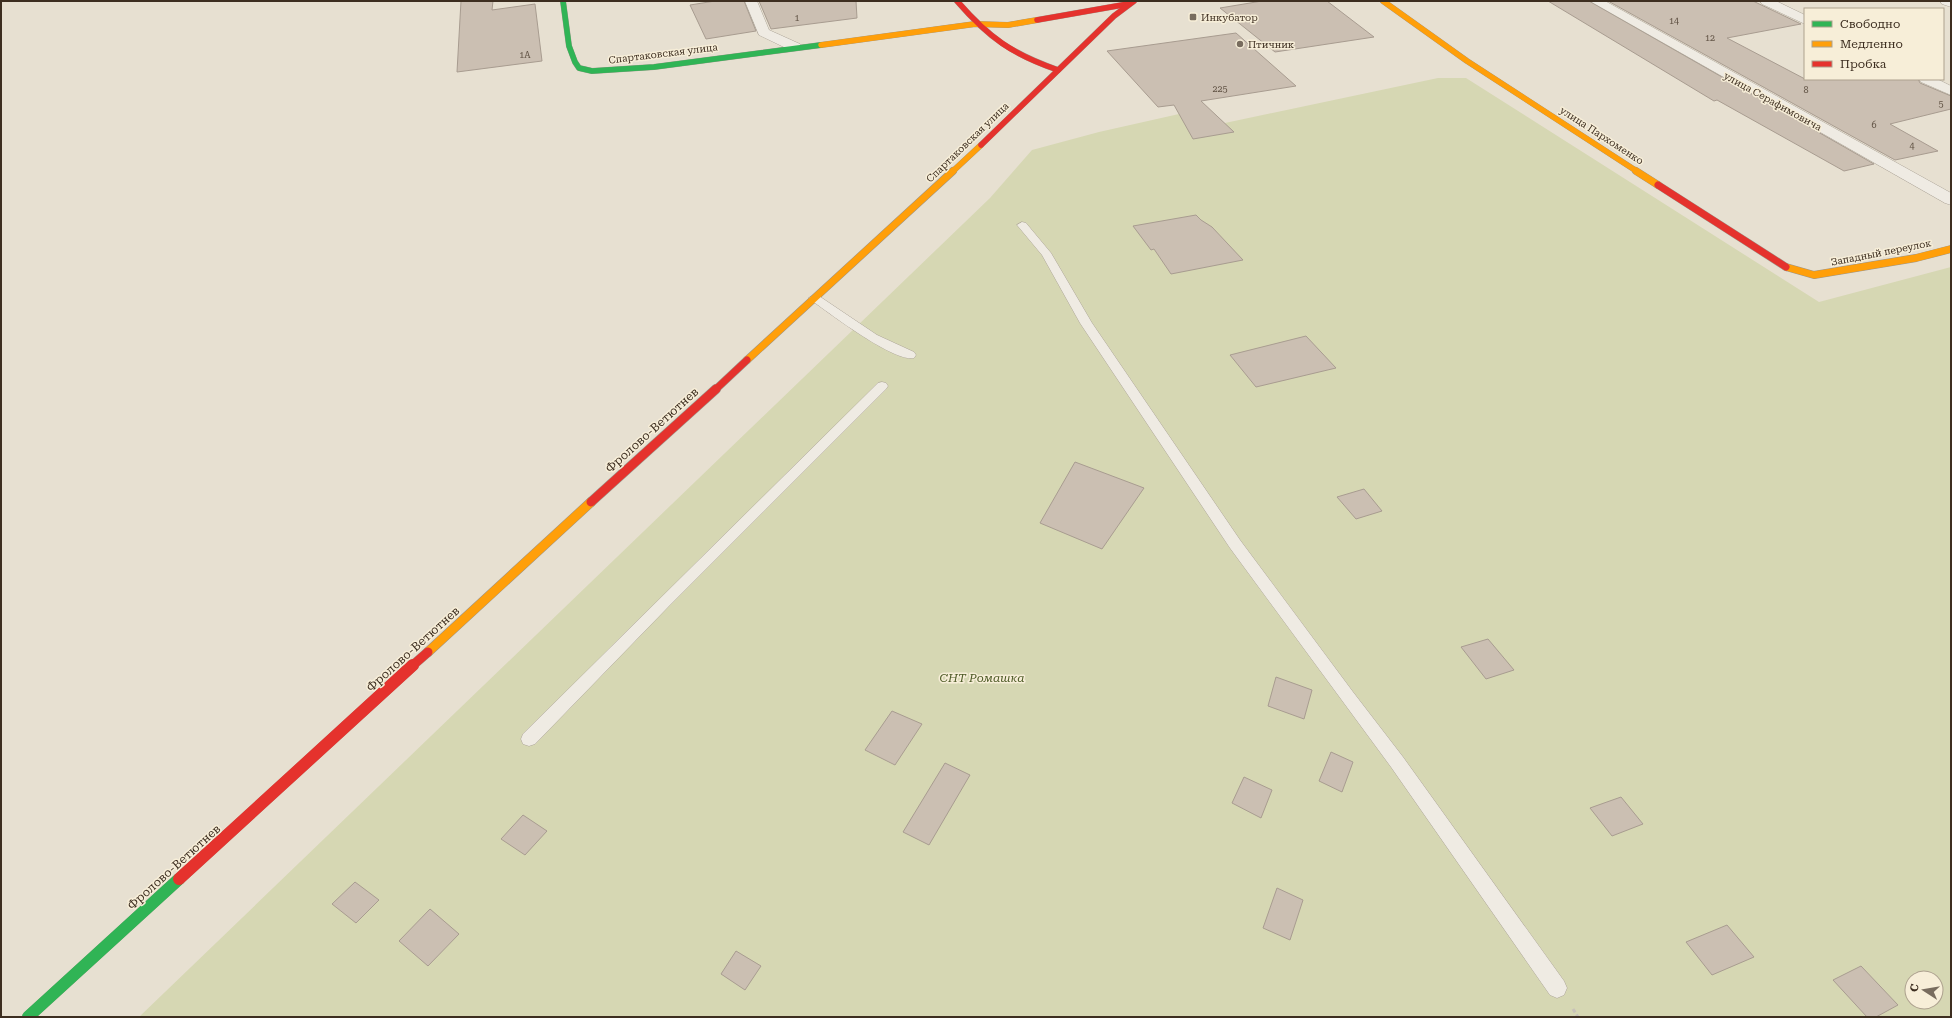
<svg xmlns="http://www.w3.org/2000/svg" width="1952" height="1018" font-family="'Roboto Serif',serif">
<style>
.green{fill:#d6d7b3;fill-rule:evenodd}
.building{fill:#cbbfb2;stroke:#a89c90}
.lines{fill:none;stroke-linecap:round;stroke-linejoin:round}
.lane-casing{stroke:#ada599;stroke-width:1}
.street-casing{stroke:#ada599;stroke-width:1}
.fast-far1-casing{stroke:#9c958a;stroke-width:6}
.fast-casing{stroke:#9c958a;stroke-width:12}
.slow-far2-casing{stroke:#9c958a;stroke-width:6}
.slow-far1-casing{stroke:#9c958a;stroke-width:8}
.slow-casing{stroke:#9c958a;stroke-width:10}
.jam-far3-casing{stroke:#9c958a;stroke-width:6}
.jam-far2-casing{stroke:#9c958a;stroke-width:8}
.jam-far1-casing{stroke:#9c958a;stroke-width:10}
.jam-casing{stroke:#9c958a;stroke-width:12}
.path{stroke:#c8c2b9;stroke-width:3;stroke-dasharray:4 2.5;stroke-linecap:butt}
.lane{fill:#efebe3;fill-rule:evenodd}
.street{fill:#efebe3;fill-rule:evenodd}
.fast-far1{stroke:#30b455;stroke-width:5.5}
.fast{stroke:#30b455;stroke-width:12}
.slow-far2{stroke:#ff9f0a;stroke-width:5.5}
.slow-far1{stroke:#ff9f0a;stroke-width:7}
.slow{stroke:#ff9f0a;stroke-width:9}
.jam-far3{stroke:#e5322d;stroke-width:5.5}
.jam-far2{stroke:#e5322d;stroke-width:7}
.jam-far1{stroke:#e5322d;stroke-width:9}
.jam{stroke:#e5322d;stroke-width:12}
.poi-dot{fill:#786c5e;stroke:#f7eed8;stroke-width:1.5}
.labels{text-anchor:middle;stroke-width:3;stroke-linejoin:round;paint-order:stroke}
.far-number-label{font-size:9px;fill:#605244}
.far-poi-label{font-size:10px;fill:#3d2e20;stroke:#f7eed8;text-anchor:start}
.far-street-label{font-size:10px;fill:#3d2e20;stroke:#f7eed8}
.street-label{font-size:12px;fill:#3d2e20;stroke:#f7eed8}
.park-label{font-size:12px;font-style:italic;fill:#4d5a26;stroke:#f7eed8}
</style>
<rect width="100%" height="100%" fill="#e7e0d1"/>
<path class="green" d="M1438,78h28l353,224 132,-35v750h-1812l851,-819 42,-48 67,-18 80,-18 46,9zM1912,978h24v24h-24z"/>
<g class="building">
<path d="M461,1h32l-1,9 43,-6 7,57 -85,11z"/>
<path d="M715,1h29l12,30 -50,8 -16,-34z"/>
<path d="M759,1h97l1,17 -86,11z"/>
<path d="M1262,1h65l47,36 -99,15 -55,-44z"/>
<path d="M1548,1h41l285,163 -30,7 -127,-71 -3,1z"/>
<path d="M1608,1h145l48,23 -74,14 78,41h113l2,4 31,13v13l-61,15 48,27 -43,9z"/>
<path d="M1236,33l60,53 -95,15 33,31 -41,7 -19,-34 -16,2 -51,-56z"/>
<path d="M1196,215l5,5 11,7 31,33 -72,14 -17,-25 -3,1 -18,-24z"/>
<path d="M1306,336l30,32 -80,19 -26,-32z"/>
<path d="M1075,462l69,26 -42,61 -62,-26z"/>
<path d="M1364,489l18,22 -26,8 -19,-22z"/>
<path d="M1488,639l26,31 -28,9 -25,-32z"/>
<path d="M1276,677l36,13 -8,29 -36,-13z"/>
<path d="M892,711l30,13 -27,41 -30,-15z"/>
<path d="M1331,752l22,10 -11,30 -23,-11z"/>
<path d="M945,763l25,12 -41,70 -26,-13z"/>
<path d="M1244,777l28,13 -11,28 -29,-15z"/>
<path d="M1621,797l22,27 -31,12 -22,-28z"/>
<path d="M523,815l24,16 -22,24 -24,-16z"/>
<path d="M355,882l24,18 -23,23 -24,-19z"/>
<path d="M1277,888l26,12 -13,40 -27,-12z"/>
<path d="M430,909l29,25 -31,32 -29,-25z"/>
<path d="M1727,925l27,32 -42,18 -26,-33z"/>
<path d="M736,951l25,15 -16,24 -24,-16z"/>
<path d="M1861,966l37,39 -22,12h-9l-34,-37z"/>
</g>
<g class="lines">
<g class="lane-casing">
<g id="lane">
<path d="M1022,222l4,1 25,30 41,70 148,217 113,152 50,65 161,224 3,7 -3,7 -7,3 -7,-3 -159,-228 -161,-219 -150,-225 -38,-68 -25,-30z"/>
<path d="M815,295l4,1 58,39 37,17 2,3 -2,3c-19,5 -85,-45 -103,-58l-2,-2z"/>
<path d="M882,382l4,1 2,3 -2,3 -217,217 -134,138 -6,2 -6,-2 -2,-5 2,-5 355,-351z"/>
</g>
</g>
<g class="street-casing">
<g id="street">
<path d="M745,1h12l12,29 31,14 2,3 -2,3h-10l-31,-15z"/>
<path d="M1590,1h15l346,192v12l-6,-2z"/>
<path d="M1760,1h16l29,14v9l-43,-20z"/>
<path d="M1940,1h11v6l-9,-3z"/>
<path d="M1919,79h18l14,7v9l-30,-13z"/>
</g>
</g>
<g class="fast-far1-casing">
<path id="fast-far1" d="M563,1l6,45 6,16 4,6 13,3 62,-4 167,-22"/>
</g>
<g class="fast-casing">
<path id="fast" d="M28,1017l151,-138"/>
</g>
<g class="slow-far2-casing">
<g id="slow-far2">
<path d="M1383,1l84,60 171,111"/>
<path d="M821,45l154,-21 33,1 29,-5"/>
<path d="M952,172l29,-27"/>
</g>
</g>
<g class="slow-far1-casing">
<g id="slow-far1">
<path d="M1636,171l22,14"/>
<path d="M1786,267l28,8 102,-17 35,-9"/>
<path d="M747,360l206,-189"/>
</g>
</g>
<g class="slow-casing">
<path id="slow" d="M428,652l163,-150"/>
</g>
<g class="jam-far3-casing">
<g id="jam-far3">
<path d="M957,1c32,37 55,53 101,69"/>
<path d="M1037,20l91,-16"/>
<path d="M981,145l133,-129 20,-15"/>
</g>
</g>
<g class="jam-far2-casing">
<g id="jam-far2">
<path d="M1658,185l128,82"/>
<path d="M715,390l32,-30"/>
</g>
</g>
<g class="jam-far1-casing">
<g id="jam-far1">
<path d="M591,502l125,-113"/>
<path d="M412,666l16,-14"/>
</g>
</g>
<g class="jam-casing">
<path id="jam" d="M179,879l234,-214"/>
</g>
<path class="path" d="M1573,1009l5,8"/>
<use href="#lane" class="lane"/>
<use href="#street" class="street"/>
<use href="#fast-far1" class="fast-far1"/>
<use href="#fast" class="fast"/>
<use href="#slow-far2" class="slow-far2"/>
<use href="#slow-far1" class="slow-far1"/>
<use href="#slow" class="slow"/>
<use href="#jam-far3" class="jam-far3"/>
<use href="#jam-far2" class="jam-far2"/>
<use href="#jam-far1" class="jam-far1"/>
<use href="#jam" class="jam"/>
</g>
<g class="poi-dot">
<rect x="1189" y="13" width="8" height="8" rx="2"/>
<circle cx="1240" cy="44" r="4"/>
</g>
<g class="labels">
<g class="far-number-label">
<text x="797" y="21">1</text>
<text x="1674" y="24">14</text>
<text x="1710" y="41">12</text>
<text x="525" y="58">1А</text>
<text x="1220" y="92">225</text>
<text x="1806" y="93">8</text>
<text x="1941" y="107">5</text>
<text x="1874" y="128">6</text>
<text x="1912" y="149">4</text>
</g>
<g class="far-poi-label">
<text x="1201" y="21">Инкубатор</text>
<text x="1248" y="48">Птичник</text>
</g>
<g class="far-street-label">
<text transform="translate(663 53) rotate(-7)" y="4">Спартаковская улица</text>
<text transform="translate(1773 101) rotate(29)" y="4">улица Серафимовича</text>
<text transform="translate(1602 135) rotate(33)" y="4">улица Пархоменко</text>
<text transform="translate(967 142) rotate(-44)" y="4">Спартаковская улица</text>
<text transform="translate(1881 252) rotate(-11)" y="4">Западный переулок</text>
</g>
<g class="street-label">
<text transform="translate(652 430) rotate(-42)" y="4">Фролово-Ветютнев</text>
<text transform="translate(413 649) rotate(-42)" y="4">Фролово-Ветютнев</text>
<text transform="translate(174 867) rotate(-42)" y="4">Фролово-Ветютнев</text>
</g>
<g class="park-label">
<text x="982" y="682">СНТ Ромашка</text>
</g>
</g>
<rect width="1952" height="1018" fill="none" stroke="#3d2e20" stroke-width="4"/>
<rect x="1804" y="8" width="140" height="72" fill="#f7eed8" stroke="#ada18e"/>
<rect x="1812" y="21" width="20" height="6" fill="#30b455" stroke="#ada18e"/>
<text x="1840" y="28" font-size="12" fill="#3d2e20">Свободно</text>
<rect x="1812" y="41" width="20" height="6" fill="#ff9f0a" stroke="#ada18e"/>
<text x="1840" y="48" font-size="12" fill="#3d2e20">Медленно</text>
<rect x="1812" y="61" width="20" height="6" fill="#e5322d" stroke="#ada18e"/>
<text x="1840" y="68" font-size="12" fill="#3d2e20">Пробка</text>
<g transform="translate(1924 990) rotate(282)"><circle r="19" fill="#f7eed8" stroke="#ada18e"/>
<path d="M0-3L7 15L0 10L-7 15Z" fill="#786c5e"/>
<text y="-6" font-size="11" font-weight="bold" text-anchor="middle" fill="#3d2e20">С</text>
</g>
</svg>
